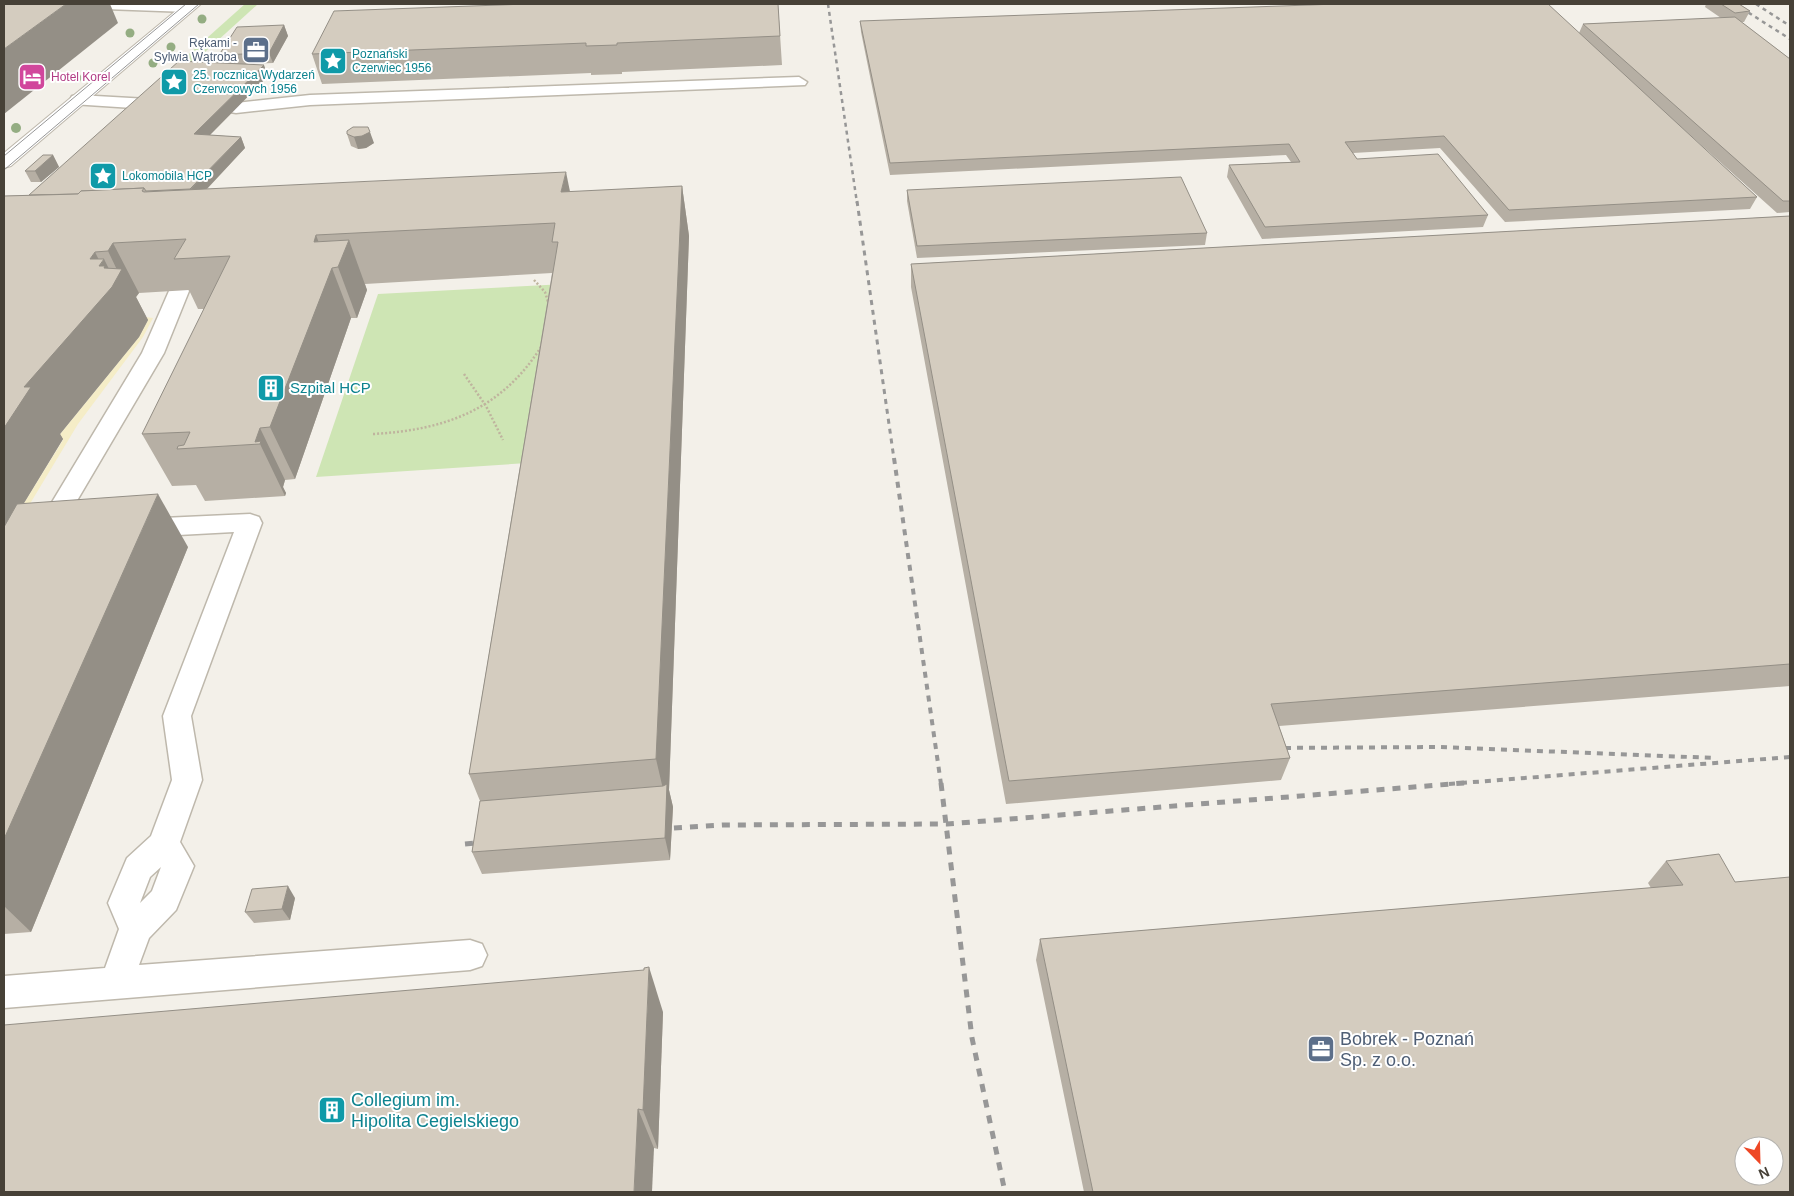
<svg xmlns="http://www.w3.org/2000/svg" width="1794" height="1196" font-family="Helvetica,sans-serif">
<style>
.green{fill:#cee5b4}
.sand{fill:#f5edc7}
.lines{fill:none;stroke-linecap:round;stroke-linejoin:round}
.service-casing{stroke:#beb8ac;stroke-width:3}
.tertiary-casing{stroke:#beb8ac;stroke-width:2}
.path{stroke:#bfb49e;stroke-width:2.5;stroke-dasharray:2 2;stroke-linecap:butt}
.service{fill:#fff;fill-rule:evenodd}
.tertiary{fill:#fff;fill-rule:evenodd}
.tram{stroke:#979797;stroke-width:1}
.rail-far3{stroke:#979797;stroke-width:2.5;stroke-dasharray:4 4;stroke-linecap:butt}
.rail-far2{stroke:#979797;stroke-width:3;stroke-dasharray:5 5;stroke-linecap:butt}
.rail-far1{stroke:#979797;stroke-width:4;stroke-dasharray:6 6;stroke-linecap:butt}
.rail{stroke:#979797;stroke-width:5;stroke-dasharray:8 8;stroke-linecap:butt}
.tree{fill:#94ad82}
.wall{fill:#b6afa4}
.shaded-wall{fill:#948f86}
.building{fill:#d4ccbf;stroke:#948f86;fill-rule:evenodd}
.labels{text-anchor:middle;stroke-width:4;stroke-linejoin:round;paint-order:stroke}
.far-service-label{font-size:12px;fill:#4e5e75;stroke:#fff;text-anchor:end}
.far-culture-label{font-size:12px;fill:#0d838f;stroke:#fff;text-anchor:start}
.far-hotel-label{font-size:12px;fill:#b23c85;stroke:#fff;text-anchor:start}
.culture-label{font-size:15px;fill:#0d838f;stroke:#fff;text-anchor:start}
.near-service-label{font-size:18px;fill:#4e5e75;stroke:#fff;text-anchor:start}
.near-culture-label{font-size:18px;fill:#0d838f;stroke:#fff;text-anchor:start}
</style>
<rect width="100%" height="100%" fill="#f3f0e9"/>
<g class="green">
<path d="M245,4h13l-75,68 -13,-1z"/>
<path d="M565,284l-22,178 -227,15 62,-183z"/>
</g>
<path class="sand" d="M145,317l8,1 -10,19 -65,87 -59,98 -6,-1 50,-81 -6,-2 82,-101 9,-17z"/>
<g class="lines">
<g class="service-casing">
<g id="service">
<path d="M70,4h119l6,4 -7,4 -111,-4z"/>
<path d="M799,77l8,5 -2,3 -495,20 -74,8 -6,-1 -2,-4 2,-4 6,-1 74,-8z"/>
<path d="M78,95l70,4 6,1 2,4 -2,4 -6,1 -76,-5 -2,-4 2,-4z"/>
<path d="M179,285l7,2 3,4 -25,62 -109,185 -9,3 -9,-3 -3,-6 108,-179 27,-62 3,-4z"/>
<path d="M250,514l9,3 3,6 -71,193 11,64 -22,62 14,24 -18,44 -27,28 -10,27 331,-25 12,4 5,11 -5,11 -12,4 -466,38v-32l101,-8 14,-39 -11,-26 19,-45 24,-22 21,-56 -9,-64 71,-184 -93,5 -9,-3 -3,-6 3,-6 9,-3zM161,867l-9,24 -12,12 10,-26z"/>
</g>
</g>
<g class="tertiary-casing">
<path id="tertiary" d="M184,4h17l-190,162 -7,2v-15z"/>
</g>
<g class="path">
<path d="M534,280l11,12 4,13"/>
<path d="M464,374l22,32 17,34"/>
<path d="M373,434c72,-4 128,-24 168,-87"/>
</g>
<use href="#service" class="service"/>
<use href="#tertiary" class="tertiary"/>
<g class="tram">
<path d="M4,156l182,-152"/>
<path d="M4,170l195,-166"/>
</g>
<g class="rail-far3">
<path d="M828,4l29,199"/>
<path d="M1735,4l55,35"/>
<path d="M1756,4l34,22"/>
</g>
<path class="rail-far2" d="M857,201l37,258"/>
<g class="rail-far1">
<path d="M894,458l47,326"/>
<path d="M1273,748l166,-1 276,11"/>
<path d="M1449,784l341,-27"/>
</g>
<g class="rail">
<path d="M941,783l31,255 33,154"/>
<path d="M658,829l65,-4 224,-1 517,-41"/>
<path d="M465,844l21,-2"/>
</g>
</g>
<g class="tree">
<circle cx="202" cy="19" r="4.5"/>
<circle cx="130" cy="33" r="4.5"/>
<circle cx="171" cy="47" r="4.5"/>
<circle cx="153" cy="63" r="4.5"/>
<circle cx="77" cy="78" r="4.5"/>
<circle cx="16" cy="128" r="5"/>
</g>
<g class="wall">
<path d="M778,4l4,61 -160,7v2l-31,1v-2l-269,11 -10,-30z"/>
<path d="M1706,4h33l11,7 -6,11h-3l49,37v153l-13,1 -106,-95 86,79 -7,12 -245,13 -65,-74 -87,5 4,6 131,56 -5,12 -221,12 -35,-62 2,-12 62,-3 -5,-7 -396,20 -29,-143 -1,-11 719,12 4,-9 138,-6 -16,-11z"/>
<path d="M284,25l4,11 -15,27 -22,1 17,12 -58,59 31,2 4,11 -38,41 363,3 112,-6 7,50 -20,554 4,17 -3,53 -188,14 -10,-22 8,-51 -11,-27 83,-501 -187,11 2,6 -10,28h-6l-56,161 -10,1 -2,7 3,6 -1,3 -80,5 -9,-16 -24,1 -30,-52 62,-125h-6l-9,-19 -50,3 -3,4 12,23 -9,17 -79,97 3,5 -39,64 164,44 -157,385 -27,2v-738l26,-1 193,-132 -4,-8z"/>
<path d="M347,134l27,9 -8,5 -8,1 -7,-3z"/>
<path d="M53,155l6,12 -18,15h-10l-6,-11z"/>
<path d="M907,190l300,43 -2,12 -288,13 -10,-57z"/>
<path d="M1790,216v470l-511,40 11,32 -9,22 -275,24 -95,-517v-23z"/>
<path d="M1666,861l69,21 55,310h-706l-48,-232 4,-21 611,-51 -3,-5z"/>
<path d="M295,898l-5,22 -36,3 -9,-11z"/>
<path d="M663,1012l-5,137 -4,-1 -650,44z"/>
</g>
<g class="shaded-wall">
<path d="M66,4h44l8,19 -114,91v-65z"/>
<path d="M284,25l4,11 -15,27 -4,-10z"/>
<path d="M264,65l4,11 -69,70 -5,-12z"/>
<path d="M370,132l4,11 -8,5 -8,1 -4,-12z"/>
<path d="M241,137l4,11 -58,62 -5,-12z"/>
<path d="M53,155l6,12 -18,15 -6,-11z"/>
<path d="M566,172l10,49 -15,-29z"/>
<path d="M682,186l7,50 -20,554 4,17 -3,53 -5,-22 1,-36 -10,-43z"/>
<path d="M316,235l14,37 2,-4 19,50 -56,161 -25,-52 44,-185z"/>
<path d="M349,240l18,50 -10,28 -19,-51z"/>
<path d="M113,243l26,50 -3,4 12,23 -9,17 -79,97 3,5 -50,82 -9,12v-105l20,-41 66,-128 5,-7 6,12 3,-5 11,22 4,-7 -11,-23z"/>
<path d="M260,428l25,52 -2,7 3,6 -1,3 -25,-52 -5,-2z"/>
<path d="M158,494l30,53 -157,385 -27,-26v-67z"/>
<path d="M288,886l7,12 -5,22 -8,-11z"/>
<path d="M649,967l14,45 -5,137 -15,-39z"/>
<path d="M638,1109l16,39 -2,44h-18z"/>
</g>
<g class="building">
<path d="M4,4h62l-62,45z"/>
<path d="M527,4h251l2,32 -163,7v2l-31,1v-3l-274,11 22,-43z"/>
<path d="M1337,4h211l209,193 -248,13 -65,-74 -99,6 12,17 81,-5 50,61 -223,12 -36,-62 71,-3 -11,-18 -399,19 -30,-142z"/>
<path d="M1721,4h18l11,7 -15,2z"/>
<path d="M1735,17l55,42v142h-7l-200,-177z"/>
<path d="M284,25l-15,28 -50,2 18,-28z"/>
<path d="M179,61l85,4 -70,69 47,3 -51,52 -44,2 -2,-3 -63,3 -3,3 -49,1z"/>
<path d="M353,127h15l2,5 -8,4 -8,1 -7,-3v-3z"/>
<path d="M43,155h10l-18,16h-10z"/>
<path d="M566,172l-5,20 121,-6 -26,573 -187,15 89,-532h-6l3,-19 -239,12 -2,7 35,-2 -11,27 -6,1 -62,159 -10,1 -5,14 6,-1 -1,3 -83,5 1,-3 6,-1 6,-13 -48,2 88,-178 -56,3 12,-20 -73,4 -5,8 -13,1 -5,7h14l-5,7h6l-1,2 18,1 -10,18 -88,100h7l-27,41v-232l74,-2 3,-3 63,-3 -2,3 2,1 19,-1z"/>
<path d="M1181,177l26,56 -290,13 -10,-56z"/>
<path d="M1790,216v448l-519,40 19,54 -281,23 -98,-517z"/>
<path d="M158,494l-154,345v-312l13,-23z"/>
<path d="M667,784l-2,54 -193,14 8,-51 183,-15z"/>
<path d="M1719,854l16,28 55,-5v315h-697l-53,-253 643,-54 -17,-24zM1744,1146h30v30h-30z"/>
<path d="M288,886l-6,23 -37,3 7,-23z"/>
<path d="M649,967l-6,143 -5,-1 -4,83h-630v-167l640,-55v-2z"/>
</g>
<defs>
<g id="office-square" transform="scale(1.4375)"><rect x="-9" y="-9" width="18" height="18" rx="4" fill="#5c6f8a" stroke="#fff"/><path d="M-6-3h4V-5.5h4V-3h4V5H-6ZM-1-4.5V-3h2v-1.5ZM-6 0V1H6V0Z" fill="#fff"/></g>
<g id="sight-square" transform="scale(1.4375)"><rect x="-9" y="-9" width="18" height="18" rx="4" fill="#0f9aa8" stroke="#fff"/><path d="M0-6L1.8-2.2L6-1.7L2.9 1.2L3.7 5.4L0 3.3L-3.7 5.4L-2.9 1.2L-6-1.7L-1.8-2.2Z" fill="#fff"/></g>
<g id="hotel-square" transform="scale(1.4375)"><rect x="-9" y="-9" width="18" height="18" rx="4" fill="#d1479c" stroke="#fff"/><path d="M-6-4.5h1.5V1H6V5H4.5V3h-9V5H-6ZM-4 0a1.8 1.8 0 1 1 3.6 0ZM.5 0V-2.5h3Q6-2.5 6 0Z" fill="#fff"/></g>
<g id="building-square" transform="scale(1.4375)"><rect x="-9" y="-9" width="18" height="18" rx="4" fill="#0f9aa8" stroke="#fff"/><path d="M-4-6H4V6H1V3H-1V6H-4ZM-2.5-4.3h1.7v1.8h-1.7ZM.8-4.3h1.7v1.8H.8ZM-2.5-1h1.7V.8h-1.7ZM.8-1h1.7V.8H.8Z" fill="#fff"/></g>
</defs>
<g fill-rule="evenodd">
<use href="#office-square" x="256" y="50"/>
<use href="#sight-square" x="333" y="61"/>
<use href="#hotel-square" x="32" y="77"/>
<use href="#sight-square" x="174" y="82"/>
<use href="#sight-square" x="103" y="176"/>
<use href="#building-square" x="271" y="388"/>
<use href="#office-square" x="1321" y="1049"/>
<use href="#building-square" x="332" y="1110"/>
</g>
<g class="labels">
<g class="far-service-label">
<text x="237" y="47">Rękami -<tspan x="237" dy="14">Sylwia Wątroba</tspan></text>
</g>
<g class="far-culture-label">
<text x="352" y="58">Poznański<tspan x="352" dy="14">Czerwiec 1956</tspan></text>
<text x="193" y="79">25. rocznica Wydarzeń<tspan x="193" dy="14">Czerwcowych 1956</tspan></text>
<text x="122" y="180">Lokomobila HCP</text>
</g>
<g class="far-hotel-label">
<text x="51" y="81">Hotel Korel</text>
</g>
<g class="culture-label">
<text x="290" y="393">Szpital HCP</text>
</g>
<g class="near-service-label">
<text x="1340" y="1045">Bobrek - Poznań<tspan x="1340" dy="21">Sp. z o.o.</tspan></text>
</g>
<g class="near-culture-label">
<text x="351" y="1106">Collegium im.<tspan x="351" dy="21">Hipolita Cegielskiego</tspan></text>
</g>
</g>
<rect width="1794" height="1196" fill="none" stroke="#474137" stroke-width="10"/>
<g transform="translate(1759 1161) rotate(157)"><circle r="24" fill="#ffffff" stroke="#b5b3af"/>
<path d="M0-4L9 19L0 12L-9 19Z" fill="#ee4725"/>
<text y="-8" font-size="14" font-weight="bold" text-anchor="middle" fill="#474137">N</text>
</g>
</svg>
